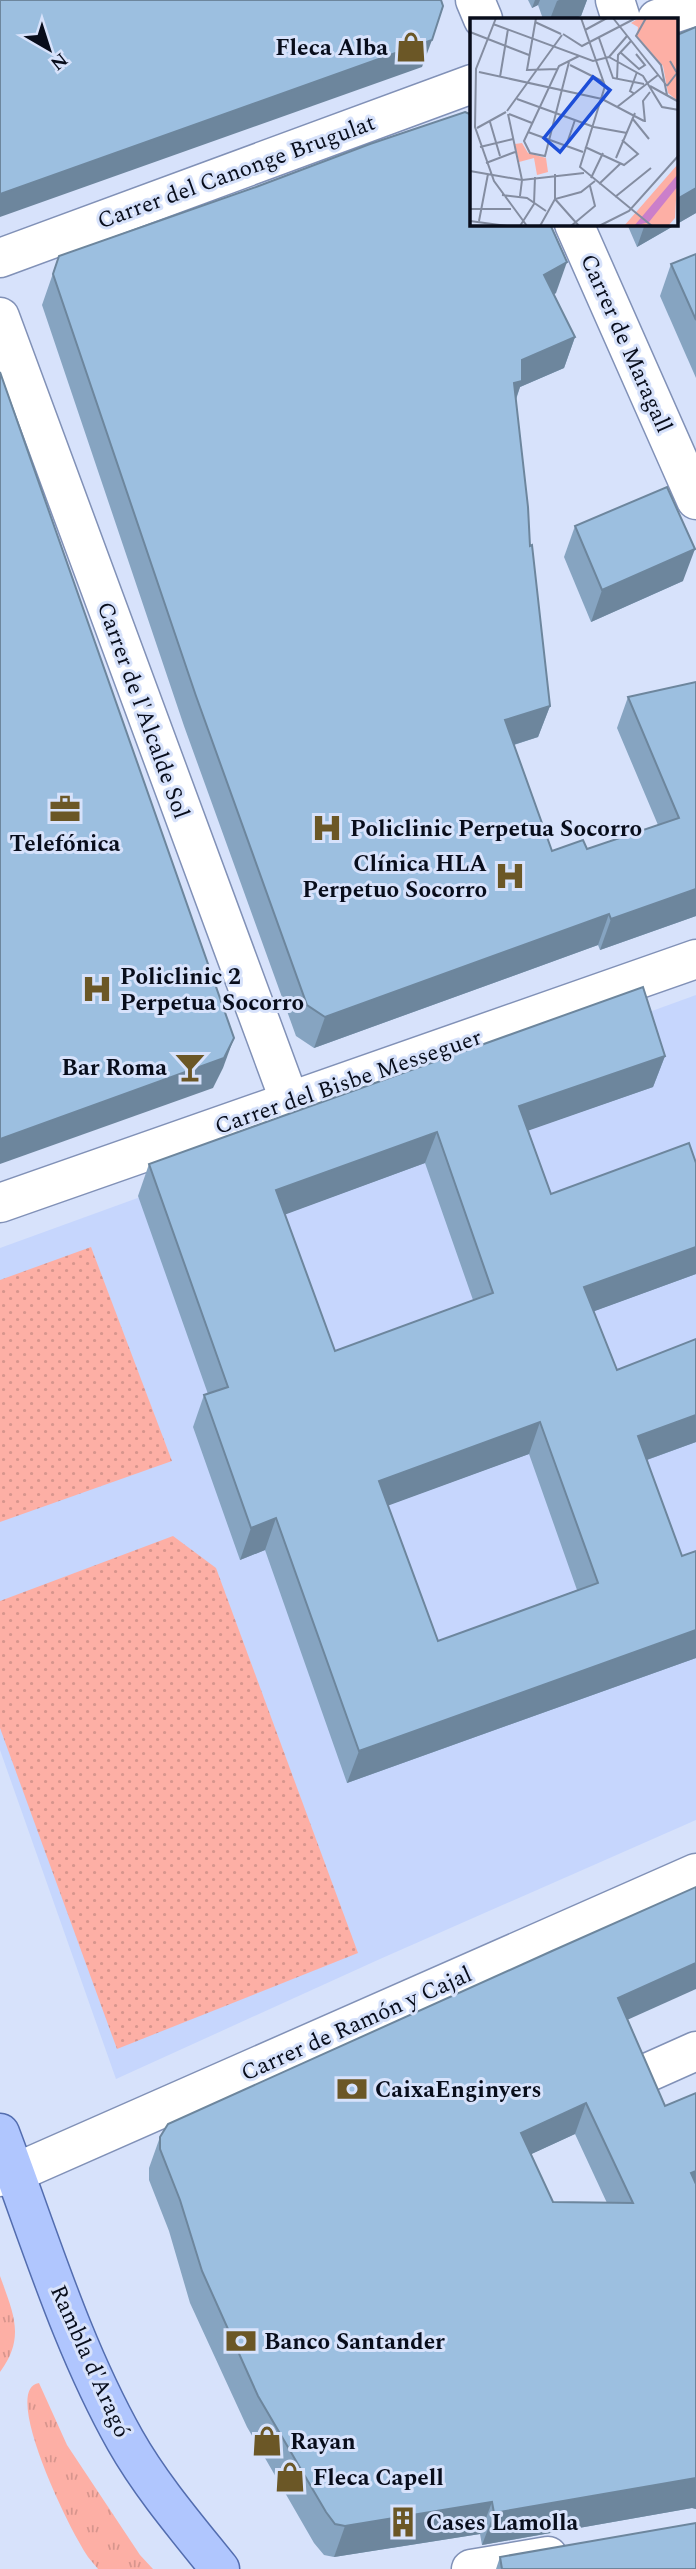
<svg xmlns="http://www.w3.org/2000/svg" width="696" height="2569" font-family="Spectral,serif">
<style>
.built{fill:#c6d6fd}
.grass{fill:url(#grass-tufts)}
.garden{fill:url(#garden-dots)}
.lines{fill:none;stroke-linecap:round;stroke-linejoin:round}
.minor-casing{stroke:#8191b7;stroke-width:41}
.major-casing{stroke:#536daf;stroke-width:41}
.minor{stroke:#fff;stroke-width:38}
.major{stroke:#b0c6fe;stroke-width:38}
.wall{fill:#86a4c1;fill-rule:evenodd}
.shaded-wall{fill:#6d869d}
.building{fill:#9cbfe0;stroke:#6d869d;stroke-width:2;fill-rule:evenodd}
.labels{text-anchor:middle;stroke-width:6;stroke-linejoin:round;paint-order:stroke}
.poi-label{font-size:23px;font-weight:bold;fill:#080d1b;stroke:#d7e2fb;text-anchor:start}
.street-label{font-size:23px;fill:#080d1b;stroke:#d7e2fb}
.inset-road{fill:none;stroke:#848da1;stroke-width:2}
.view{fill:#1d4ed8;fill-opacity:0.15;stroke:#1d4ed8;stroke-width:3.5}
.inset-edge{fill:none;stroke:#080d1b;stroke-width:3.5}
</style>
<defs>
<pattern id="grass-tufts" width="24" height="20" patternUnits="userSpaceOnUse" patternTransform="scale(1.75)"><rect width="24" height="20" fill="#fdafa5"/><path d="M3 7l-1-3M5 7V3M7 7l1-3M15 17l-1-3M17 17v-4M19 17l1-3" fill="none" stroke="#d7958d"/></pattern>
<pattern id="garden-dots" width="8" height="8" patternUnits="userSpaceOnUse" patternTransform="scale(1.75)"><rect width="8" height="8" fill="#fdafa5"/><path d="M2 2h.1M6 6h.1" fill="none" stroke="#d7958d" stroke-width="1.8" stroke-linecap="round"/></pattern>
</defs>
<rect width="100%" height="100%" fill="#d7e2fb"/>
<path class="built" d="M696,995v825l-316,139 -264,120 -116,-329v-502z"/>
<g class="grass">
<path d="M0,2276c13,37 26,61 0,96z"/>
<path d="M39,2383l28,62 73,110 13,14h-55l-10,-12c-18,-26 -88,-169 -49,-174z"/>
</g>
<g class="garden">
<path d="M91,1247l81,214 -172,61v-242z"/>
<path d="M173,1536l43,32 142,385 -241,96 -117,-321v-127z"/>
</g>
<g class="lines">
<g class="minor-casing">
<g id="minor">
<path d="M475,0l8,19"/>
<path d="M615,0l6,19"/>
<path d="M657,19l39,-13"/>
<path d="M574,224l122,276"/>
<path d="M0,258l472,-174"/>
<path d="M0,317l290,785"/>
<path d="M0,1203l696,-244"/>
<path d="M649,2072l47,-21"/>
<path d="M0,2177l15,-4 681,-300"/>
<path d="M471,2569l77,-13"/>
</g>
</g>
<g class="major-casing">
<path id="major" d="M0,2133c39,103 71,211 125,307 26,46 62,88 95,129"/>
</g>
<use href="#minor" class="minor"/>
<use href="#major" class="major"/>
</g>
<g class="wall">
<path d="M528,0h59l-6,16 -9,3h-29l-5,-14 -6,3z"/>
<path d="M696,27v186l-59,34 -10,-23h50z"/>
<path d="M696,254v124l-36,-82 11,-32z"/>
<path d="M59,256l497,37 -2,1 21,43 -11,31 -44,19 -4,13 14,146 20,160 -12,31 -24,8 38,106 35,-2 71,-24 -41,-97 11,-31 68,-15v234l-96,34 -2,-5 -284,103 -18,-12 -112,-310 -142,-421z"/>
<path d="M575,526l108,55 -92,41 -27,-65z"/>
<path d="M665,1056l-12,31 -125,43 23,64 145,80 -102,37 23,59 79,72 -49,18 35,96 14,-5v107l-349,125 -82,-233 -25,10 -47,-133 11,-32 4,-1 -70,-198 11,-32zM425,1163l48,137 -138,51 -50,-137zM529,1454l48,136 -139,51 -50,-136z"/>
<path d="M628,2020l37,86 31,-13v416l-4,-1 -210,37 -2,-11 -146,23 -10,-2 -10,-12 -67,-116 -57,-124 -21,-72 -20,-51v-12l11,-31zM575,2134l32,69 -54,-1 -22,-48z"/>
<path d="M500,2557l196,12h-200z"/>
</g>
<g class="shaded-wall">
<path d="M535,0h5l-2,5 -6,3z"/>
<path d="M559,0h28l-6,16 -9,3h-22l7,-18z"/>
<path d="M432,40l-10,27 -422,150v-23z"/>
<path d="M696,188v25l-59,34 8,-23h32v-25z"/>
<path d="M567,262l-11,31 -23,13 11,-31z"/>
<path d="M575,337l-11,31 -44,19 -9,25 -9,2 20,-54z"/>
<path d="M695,549l-12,32 -92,41 11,-32z"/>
<path d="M550,706l-12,31 -44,14 11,-31z"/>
<path d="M696,889v27l-96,34 11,-31z"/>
<path d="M609,914l-11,31 -284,103 11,-31z"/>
<path d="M234,1038l-11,30 -10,20 -213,76v-25z"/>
<path d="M665,1056l-12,31 -146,51 12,-32z"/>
<path d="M437,1132l-12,31 -160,59 11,-32z"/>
<path d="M696,1247v27l-123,45 11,-32z"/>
<path d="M696,1415v27l-69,25 11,-31z"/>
<path d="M540,1422l-11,32 -161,59 11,-32z"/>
<path d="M276,1518l-11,32 -25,10 11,-32z"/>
<path d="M696,1630v28l-349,125 12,-32z"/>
<path d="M696,1963v26l-89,40 11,-31z"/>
<path d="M586,2103l-11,31 -65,30 11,-31z"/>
<path d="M696,2171v26l-5,-24z"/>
<path d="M696,2478v31l-4,-1 -210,37 12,-32z"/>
<path d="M492,2502l-12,32 -146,23 11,-31z"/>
</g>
<g class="building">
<path d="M0,0h441l2,6 -11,34 -432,154z"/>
<path d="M696,27v161l-19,11v-164z"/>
<path d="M465,112l7,3v109h78l17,38 -23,13 31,62 -53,23v21l-8,2 14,124 2,39 2,-1 18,161 -45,14 47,131 31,-11 4,9 92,-31 -51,-121 68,-15v207l-85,30 -2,-5 -284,103 -18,-12 -111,-309 -143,-422 6,-18 197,-69 114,-43z"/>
<path d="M696,254v66l-25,-56z"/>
<path d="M0,372l234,666 -10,20 -224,81z"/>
<path d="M667,487l28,62 -93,41 -27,-64z"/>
<path d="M643,987l22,69 -146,50 32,88 138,-51 7,20v84l-112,40 33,83 79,-31v76l-58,21 44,120 14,-5v79l-337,121 -83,-233 -25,10 -47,-133 24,-8 -79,-223zM437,1132l56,161 -158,58 -59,-161zM540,1422l58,161 -160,58 -59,-160z"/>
<path d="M696,1887v76l-78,35 47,108 31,-13v78l-5,2 5,11v294l-202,35 -2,-11 -147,24 -10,-2 -9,-12 -68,-116 -56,-125 -22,-71 -20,-51v-12l8,-13 384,-173zM586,2103l47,100 -80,-1 -32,-69z"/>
<path d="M696,2523v46h-194l-2,-12z"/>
</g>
<defs>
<g id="shop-bare" transform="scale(2.415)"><path d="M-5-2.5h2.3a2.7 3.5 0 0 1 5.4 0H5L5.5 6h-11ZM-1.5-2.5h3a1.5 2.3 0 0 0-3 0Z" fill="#6b5726" stroke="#d7e2fb" stroke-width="2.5" paint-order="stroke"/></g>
<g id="office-bare" transform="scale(2.415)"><path d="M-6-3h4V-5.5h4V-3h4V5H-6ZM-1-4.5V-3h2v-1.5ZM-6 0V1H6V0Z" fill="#6b5726" stroke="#d7e2fb" stroke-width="2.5" paint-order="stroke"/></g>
<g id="hospital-bare" transform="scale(2.415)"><path d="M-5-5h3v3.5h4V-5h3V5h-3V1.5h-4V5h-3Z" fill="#6b5726" stroke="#d7e2fb" stroke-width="2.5" paint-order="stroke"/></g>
<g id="bar-bare" transform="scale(2.415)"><path d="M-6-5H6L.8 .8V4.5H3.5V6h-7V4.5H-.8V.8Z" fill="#6b5726" stroke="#d7e2fb" stroke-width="2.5" paint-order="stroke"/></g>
<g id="bank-bare" transform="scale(2.415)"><path d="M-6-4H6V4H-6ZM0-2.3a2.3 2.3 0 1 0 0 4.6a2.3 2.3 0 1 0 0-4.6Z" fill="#6b5726" stroke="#d7e2fb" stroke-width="2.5" paint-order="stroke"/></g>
<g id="building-bare" transform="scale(2.415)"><path d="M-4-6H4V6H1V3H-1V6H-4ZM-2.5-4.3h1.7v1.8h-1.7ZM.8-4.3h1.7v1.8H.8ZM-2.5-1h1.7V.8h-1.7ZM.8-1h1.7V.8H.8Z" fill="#6b5726" stroke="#d7e2fb" stroke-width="2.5" paint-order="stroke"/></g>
</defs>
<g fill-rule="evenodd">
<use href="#shop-bare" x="411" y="47"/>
<use href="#office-bare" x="65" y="809"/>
<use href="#hospital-bare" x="327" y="828"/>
<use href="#hospital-bare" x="510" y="876"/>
<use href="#hospital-bare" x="97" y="989"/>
<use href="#bar-bare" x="190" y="1067"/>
<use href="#bank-bare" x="352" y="2089"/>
<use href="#bank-bare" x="241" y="2341"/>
<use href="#shop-bare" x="267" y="2441"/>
<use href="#shop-bare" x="290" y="2477"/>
<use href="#building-bare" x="403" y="2522"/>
</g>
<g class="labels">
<g class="poi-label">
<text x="388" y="55" text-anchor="end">Fleca Alba</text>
<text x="350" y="836">Policlinic Perpetua Socorro</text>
<text x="65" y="851" text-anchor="middle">Telefónica</text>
<text x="487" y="871" text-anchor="end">Clínica HLA<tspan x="487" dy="26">Perpetuo Socorro</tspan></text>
<text x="120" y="984">Policlinic 2<tspan x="120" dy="26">Perpetua Socorro</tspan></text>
<text x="167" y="1075" text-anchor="end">Bar Roma</text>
<text x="375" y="2097">CaixaEnginyers</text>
<text x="264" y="2349">Banco Santander</text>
<text x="290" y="2449">Rayan</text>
<text x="313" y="2485">Fleca Capell</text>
<text x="426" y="2530">Cases Lamolla</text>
</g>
<g class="street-label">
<text transform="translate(236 171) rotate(-20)" y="8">Carrer del Canonge Brugulat</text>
<text transform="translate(627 343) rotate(66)" y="8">Carrer de Maragall</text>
<text transform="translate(144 710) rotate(70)" y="8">Carrer de l'Alcalde Sol</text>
<text transform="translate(348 1081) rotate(-19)" y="8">Carrer del Bisbe Messeguer</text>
<text transform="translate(356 2023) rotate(-24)" y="8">Carrer de Ramón y Cajal</text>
<text transform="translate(91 2361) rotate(66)" y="8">Rambla d'Aragó</text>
</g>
</g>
<g transform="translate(470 18)">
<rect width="208" height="208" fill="#d7e2fb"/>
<path d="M169,0h39v83l-10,-8 -5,-27 -26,-30 1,-9 -7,-4zM52,125l6,10 18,5 2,14 -11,3 -3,-17 -15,4 -4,-18zM208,146l-3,54 -7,8h-44z" fill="#fdafa5"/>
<path d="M208,156v12l-29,36 -15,4z" fill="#cb7fca"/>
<path class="inset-road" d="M26,0l-20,51 -1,58 19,54 33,45M66,0l-9,52 31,-1M111,0l24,68 -25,81 72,59M143,0l54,68M176,0l-10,18 25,29 6,30M65,4l26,12M23,6l100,37 16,-4M115,12l22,-12M0,14l59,23M93,16l19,12 54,-28M129,20l14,40 31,6M150,34l19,17 6,-4 -9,-11M139,39l34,19 19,31 17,3M139,39l18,-21M99,44l-24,94 -15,-3 -6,-12 35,-75 20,-10M100,47l34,17M9,54l123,27 42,22M30,59l8,-48M147,61l1,-24 13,-14M180,68l29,16M197,68l10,-13 -7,-12M165,76l-5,-3 7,-19M47,81l77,28 33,6M147,89l41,-32M37,93l55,-76M38,96l14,66 -2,16M39,96l23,9M162,100l17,21M20,104l10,34M175,104l-2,-21 7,-9M7,110l29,-16M58,114l55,20M96,128l9,-26M10,129l33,-8M115,129l39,18 14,-11 -16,-14M146,140l19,-45M16,145l29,-11M0,153l52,9 62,-7M85,156v25l24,27M121,160l12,-25M129,166l22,-21M32,177l25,3 19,13M145,179l36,-29M0,191h41M0,203l37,5M9,203l9,-47M50,208l14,-22 1,-27M70,208l15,-27 26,-7 14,-11M101,208l24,-20 -5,-20M129,208l30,-15 50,-56"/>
<path class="view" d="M123,59l17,13 -50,62 -16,-14z"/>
<rect width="208" height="208" class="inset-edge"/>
</g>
<g transform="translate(49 49) rotate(141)" stroke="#d7e2fb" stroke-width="5" paint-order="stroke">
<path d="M0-5L12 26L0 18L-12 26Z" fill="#080d1b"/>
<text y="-10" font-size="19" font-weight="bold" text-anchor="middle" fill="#080d1b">N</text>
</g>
</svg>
